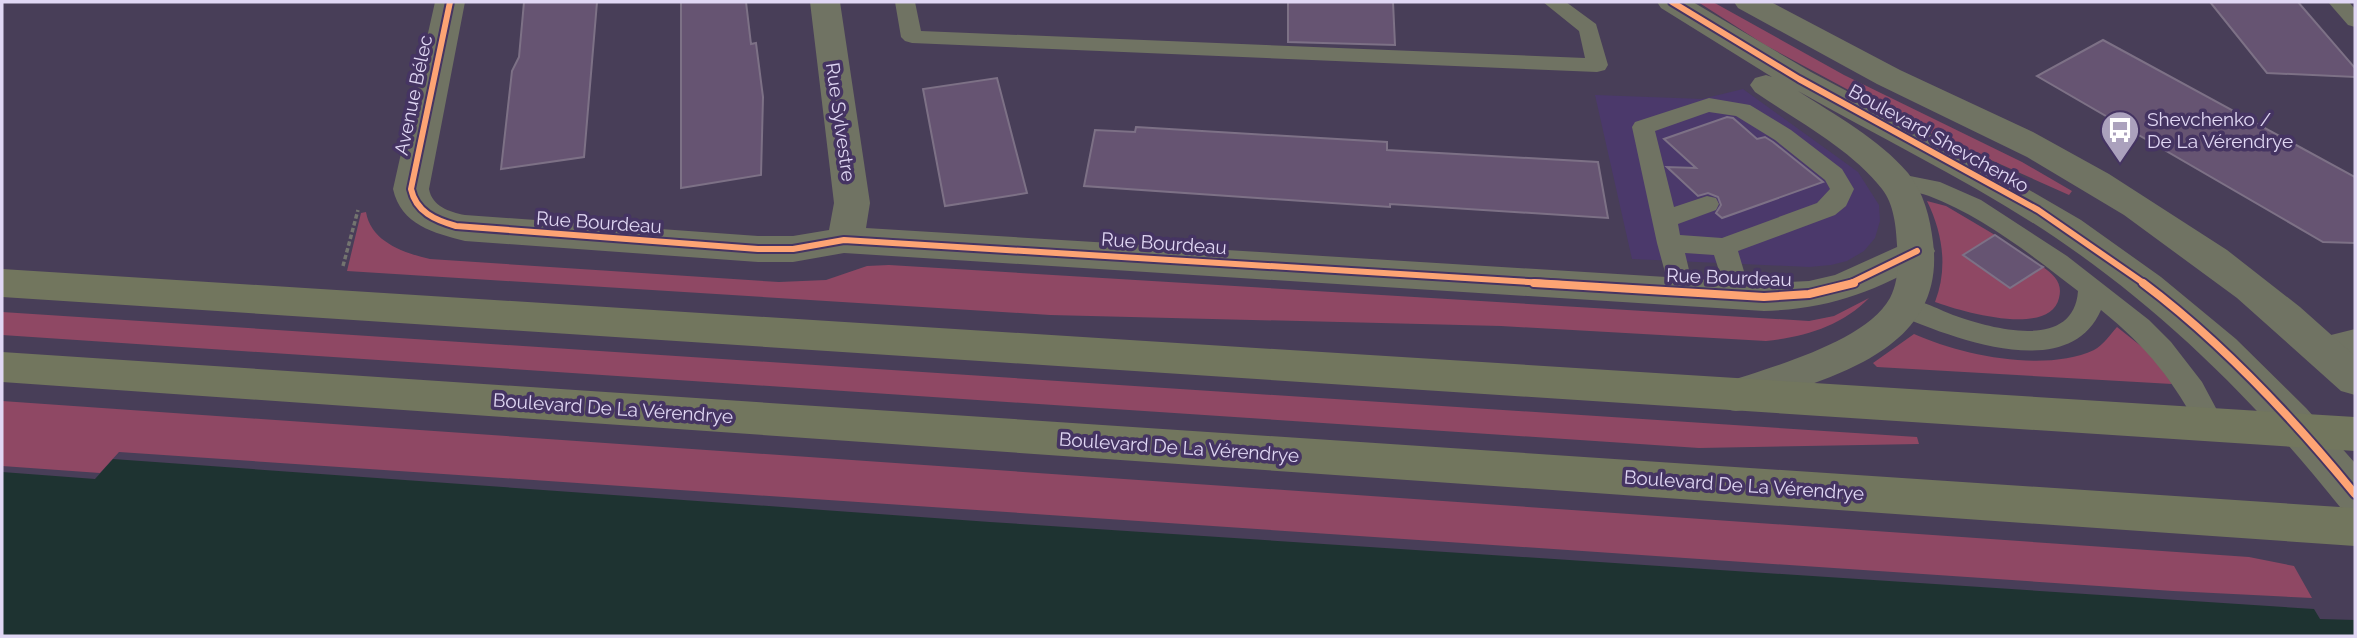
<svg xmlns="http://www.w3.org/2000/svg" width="2357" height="638" font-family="Raleway,sans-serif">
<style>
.built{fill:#4b396b}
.green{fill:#8f4864}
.water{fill:#1e3331}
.building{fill:#665472;stroke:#7d7186;stroke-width:2}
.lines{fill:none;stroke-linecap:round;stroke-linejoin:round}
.path{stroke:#73746f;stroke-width:3.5;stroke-dasharray:4.5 2.5;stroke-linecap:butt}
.service{fill:#707363;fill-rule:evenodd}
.minor{fill:#707363;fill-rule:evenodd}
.tertiary{fill:#707363;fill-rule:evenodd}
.secondary{fill:#72765e;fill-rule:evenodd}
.cycleway-far1-casing{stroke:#453462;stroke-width:10}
.cycleway-casing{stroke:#453462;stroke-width:12}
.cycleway-far1{stroke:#fda474;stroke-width:6}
.cycleway{stroke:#fda474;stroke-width:8}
.labels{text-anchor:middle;stroke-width:7;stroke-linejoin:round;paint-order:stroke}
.street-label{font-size:19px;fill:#e0d7f4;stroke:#453462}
.poi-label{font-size:19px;fill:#e0d7f4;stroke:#453462;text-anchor:start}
</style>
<rect width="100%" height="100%" fill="#483e58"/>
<path class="built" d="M1743,89l115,83 21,33 1,16 -5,17 -11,13 -17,10 -16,4 -22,2 -177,-8 -37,-164 107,4z"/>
<g class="green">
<path d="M1698,2h15l131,73 178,87 50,29 -3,4 -152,-68 -152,-82z"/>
<path d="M1927,201l19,5 49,29 -32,20 47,33 33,-21c11,8 20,16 16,31 -9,40 -99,13 -124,4 13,-34 8,-68 -8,-101z"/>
<path d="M366,212c5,30 38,41 64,47l349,23 47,-2 41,-14 22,-1 920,56 25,-5 35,-18c-27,28 -65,39 -103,43l-265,-15 -451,-11 -703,-44 14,-58z"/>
<path d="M2,312l1915,125 2,7 -220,4 -1697,-113z"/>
<path d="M2117,327l34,27 21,30 -295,-17 -4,-4 41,-29c47,21 130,39 180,16 9,-5 16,-15 23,-23z"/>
<path d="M2,401l2247,156 45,9 18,32 -139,-7 -2054,-139 -19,21 -98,-7z"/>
</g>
<path class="water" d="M113,459l877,63 1324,87 6,10 35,1v16h-2353v-164l93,7z"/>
<g class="building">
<path d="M524,2h73l-13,155 -83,12 11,-98 7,-14z"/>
<path d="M681,2h65l5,42 5,-1 7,54 -2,78 -80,13z"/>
<path d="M1288,2h105l2,43 -107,-3z"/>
<path d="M2210,2h88l57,66v9l-88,-4z"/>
<path d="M2103,40l252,137v66l-32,-1 -286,-166z"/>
<path d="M997,78l30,115 -82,13 -22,-117z"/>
<path d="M1727,117l6,1 24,21 8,-2 8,5 50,40 -101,36 -6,-5 5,-8 -3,-8 -10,-4 -10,3 -31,-29 29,1 -32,-29z"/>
<path d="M1136,127l251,15v8l211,12 10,56 -218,-14v3l-306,-21 11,-56 40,2z"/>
<path d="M1995,235l46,31 2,1 -33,21 -47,-33z"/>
</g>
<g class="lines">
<path class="path" d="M343,266l15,-56"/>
<g class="service">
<path d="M895,2h20l6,29 664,27 -6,-27 -36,-29h23l30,22 12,41 -3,5 -8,2 -685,-29 -7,-2 -4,-4z"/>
<path d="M2328,2h21l6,7v18l-7,-2z"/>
<path d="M1709,98l41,7 41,25 51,39 12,20 -8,17 -11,9 -97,36 13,44 -4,7 -9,2 -9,-2 -15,-47 -29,-2 9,38 -4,7 -9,2 -9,-2 -15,-55 -25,-116 3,-5zM1709,112l27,4 39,24 50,40 5,9 -13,14 -95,35 -42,-3 -2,-11 38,-14 3,-6 -3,-6 -9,-2 -33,11 -19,-76z"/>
<path d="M1895,173l45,9 41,18 86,56 82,64 22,22 31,40 23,43 -4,8 -10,3 -10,-3c-27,-52 -54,-86 -100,-123 -33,76 -152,26 -206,4l-4,-7 4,-7c19,-6 43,10 61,16 37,13 118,35 122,-25 -45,-35 -96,-75 -149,-95 -14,-5 -29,-6 -42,-9l-4,-6 4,-6z"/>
</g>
<g class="minor">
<path d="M435,2h30l-36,187c3,17 20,23 36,26l293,21h35l36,-6 5,-27 -24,-201h30l30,201 -4,25 898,55 45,-2 26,-6 82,-37 13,4 5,9 -5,9c-56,32 -101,49 -166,51l-920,-58 -51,9h-35l-293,-21c-31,-8 -64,-16 -72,-52z"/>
<path d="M2355,329v30l-30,7 -14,-4 -6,-11 6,-11z"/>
</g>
<g class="tertiary">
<path d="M1657,2h36l118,70 177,94 93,54 80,57 75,62 70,69 49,55v49l-15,-5c-82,-103 -175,-195 -284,-269 -82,-55 -172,-98 -258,-147 37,24 81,48 110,82 16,20 22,44 25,69 11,85 -58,120 -127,144 -17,6 -54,24 -70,25 -5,0 -11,-3 -15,-5l-6,-11 6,-11c46,-16 144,-41 169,-86 8,-15 9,-36 7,-53 -1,-18 -3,-41 -15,-56 -32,-41 -85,-68 -127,-97l-5,-7 5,-7 11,-3 6,2 -111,-69z"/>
<path d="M1734,2h37l129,68 133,62 76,42 118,76 73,57 55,49v39l-14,-4 -104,-93 -113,-83 -97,-58 -150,-73 -139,-76z"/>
</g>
<g class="secondary">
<path d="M2,269l2353,148v34l-2353,-154z"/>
<path d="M2,352l2353,156v38l-2353,-164z"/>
</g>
<g class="cycleway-far1-casing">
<g id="cycleway-far1">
<path d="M450,2l-39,187c5,23 24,31 45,37l302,23h35l51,-9 718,44"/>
<path d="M1672,2l127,77 239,131 107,74"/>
<path d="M1849,284l68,-33"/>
</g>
</g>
<g class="cycleway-casing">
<g id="cycleway">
<path d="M1534,283l230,14 45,-3 45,-11"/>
<path d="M2143,283c80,60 149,134 212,211"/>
</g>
</g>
<use href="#cycleway-far1" class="cycleway-far1"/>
<use href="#cycleway" class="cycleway"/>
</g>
<defs>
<g id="bus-pin" transform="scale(2.0125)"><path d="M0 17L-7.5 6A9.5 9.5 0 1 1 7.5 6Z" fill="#aba1bd" stroke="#453462"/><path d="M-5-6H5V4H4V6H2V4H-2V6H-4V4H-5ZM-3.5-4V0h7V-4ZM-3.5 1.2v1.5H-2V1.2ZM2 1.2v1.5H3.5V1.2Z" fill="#fff"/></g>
</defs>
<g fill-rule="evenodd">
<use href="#bus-pin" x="2120" y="130"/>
</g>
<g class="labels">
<g class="street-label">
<text transform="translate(413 95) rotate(-78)" y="7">Avenue Bélec</text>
<text transform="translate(841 122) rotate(82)" y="7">Rue Sylvestre</text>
<text transform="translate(1939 138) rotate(29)" y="7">Boulevard Shevchenko</text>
<text transform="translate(599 222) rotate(4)" y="7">Rue Bourdeau</text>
<text transform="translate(1164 243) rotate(4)" y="7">Rue Bourdeau</text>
<text transform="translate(1729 277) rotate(2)" y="7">Rue Bourdeau</text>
<text transform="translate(613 408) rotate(4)" y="7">Boulevard De La Vérendrye</text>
<text transform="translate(1179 447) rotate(4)" y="7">Boulevard De La Vérendrye</text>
<text transform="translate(1744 485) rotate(4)" y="7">Boulevard De La Vérendrye</text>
</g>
<g class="poi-label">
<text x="2147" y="126">Shevchenko /<tspan x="2147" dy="22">De La Vérendrye</tspan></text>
</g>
</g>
<rect width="2357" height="638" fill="none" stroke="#e0d7f4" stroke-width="7"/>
</svg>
